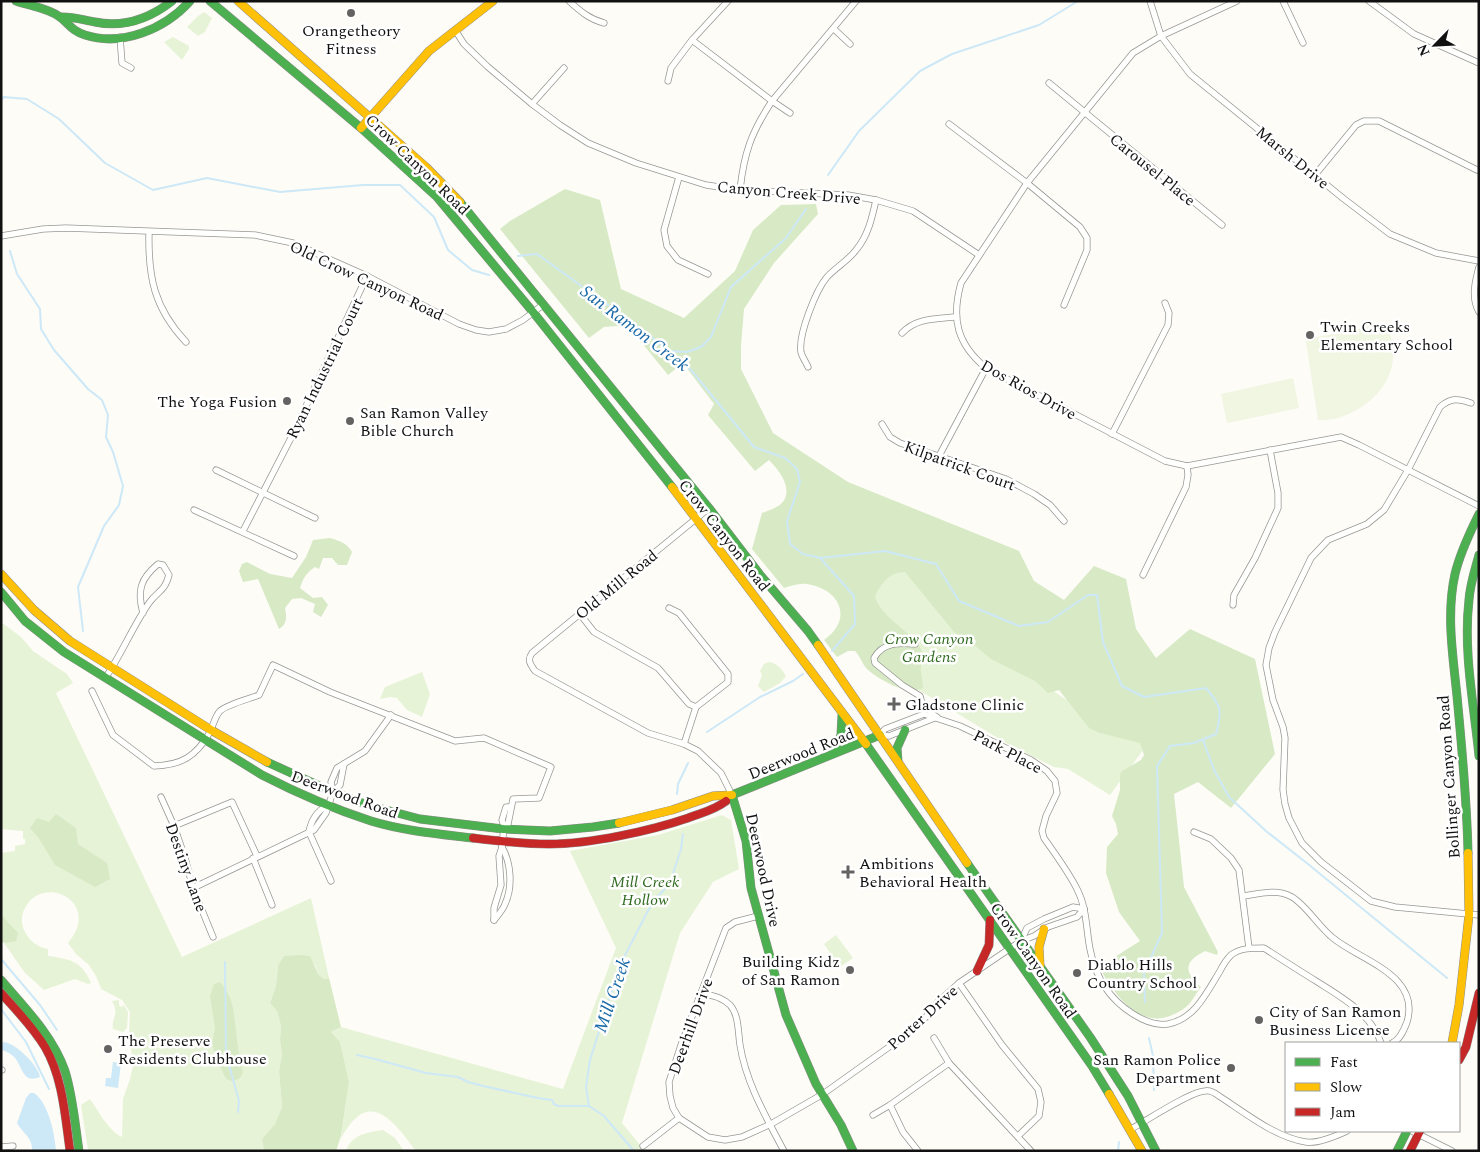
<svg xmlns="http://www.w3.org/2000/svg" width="1480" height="1152" font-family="Spectral,serif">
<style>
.green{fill:#e7f3d7}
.forest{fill:#d8eac5}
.pitch{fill:#f0f6e1}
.water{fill:#cde8f7}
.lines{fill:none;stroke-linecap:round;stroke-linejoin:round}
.stream{stroke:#cde8f7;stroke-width:2}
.street-casing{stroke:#979795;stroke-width:7}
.fast-casing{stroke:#8e8d8b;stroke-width:9}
.slow-casing{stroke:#8e8d8b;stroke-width:9}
.jam-casing{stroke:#8e8d8b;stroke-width:9}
.street{stroke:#fffffe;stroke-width:5.5}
.fast{stroke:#4caf50;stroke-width:8}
.slow{stroke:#ffc107;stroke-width:8}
.jam{stroke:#c62828;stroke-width:8}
.poi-dot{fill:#646362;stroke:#fff;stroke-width:2}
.labels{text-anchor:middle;stroke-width:5;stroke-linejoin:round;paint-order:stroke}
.poi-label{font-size:16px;fill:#111;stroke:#fff;text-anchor:start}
.street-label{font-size:16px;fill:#111;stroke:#fff}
.park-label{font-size:16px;font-style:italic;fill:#2f6b1f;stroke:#fff}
.water-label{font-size:18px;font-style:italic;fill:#1768a6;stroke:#fff}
</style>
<rect width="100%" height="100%" fill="#fdfcf7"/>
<g class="green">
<path d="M204,12l8,6 -7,14 -7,4 -11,-9 11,-11z"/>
<path d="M173,37l16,9v3l-7,11 -18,-18z"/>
<path d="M899,558l86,86 102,70 62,28 -39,53 -42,-26 -14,-2 -48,-24 -112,-68 -29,-88z"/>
<path d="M1,622l20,15 12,14 34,23 6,9 -17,10 126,264 129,-59 18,80 -5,1 -6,-5 -3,-9 -37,1 -2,20 -6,17 7,8 4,15 -1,14 2,14 -3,17 3,36 -7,17 -13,15 2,12 -176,-1 -7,-45 9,-6c9,13 19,32 32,38l1,-38 7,-20 3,-13 -4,-33 1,-21 -8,-12 -21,-11 -5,-13 -7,-11 -13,-11 -8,-11c35,-41 -25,-70 -43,-35 -4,7 -4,15 -1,22 5,11 13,17 24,19v7c22,3 34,5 43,27l-3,1 -13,-5 -31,11 -19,-17 -21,-30h2l5,-18 -10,-11v-61l14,-2v-5l10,-2v-5h-2v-8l-22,-2z"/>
<path d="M769,662c8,1 13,7 17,14l-6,7 -16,9 -6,-6 4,-11 -2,-4 4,-7z"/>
<path d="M422,672l8,22 -8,23 -15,-7 -10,-12 -7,-1 -10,2 5,-12z"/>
<path d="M722,815l9,5 8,49 -26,13 -33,51 -58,190 23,28h-229c-13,-16 -37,-56 -61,-32 -6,5 -10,13 -14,19l8,-56 -9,-40 -9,-10 10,-5 222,62 53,-141 -46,-97 88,-16z"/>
<path d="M836,935l17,23 -13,9 -16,-23z"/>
<path d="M119,1000v5l2,2 3,-2 4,7 -1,16 -4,4 -10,-3c-2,-11 7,-14 -1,-28z"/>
<path d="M383,1130l12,8 9,13h-58c5,-16 22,-19 37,-21z"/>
</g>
<g class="forest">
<path d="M565,189l35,11 21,89 63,29 51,-47 18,-41 28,-25 35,-1 2,10 -44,49 -30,46 -3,37v23l32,64 75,49 171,69 15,30 30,19 30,-34 32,13 10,50 20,29 34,-29 65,30 20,95 -44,54 -33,-26 -24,12 10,93 34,65 -1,3 -12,-4c-22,11 -21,21 -4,36 -4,5 -7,11 -11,16 -5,6 -13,10 -20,13 -33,12 -57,-24 -71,-49l41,-26 -21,-29 -13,-39 1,-26 11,-13 -2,-10 -4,-8 8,-26v-16l2,-3 19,-11 3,-5 -4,-12 -40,-10 -11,-5 -30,-38 -11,3 -13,-12 -44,-22 -24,-20 -13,-7 -49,-60c-16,0 -24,12 -30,24 5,21 35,34 46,53 4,7 -1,16 0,23 1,6 2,11 2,16 -14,9 -46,-9 -57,-20 -4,-5 -6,-12 -11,-17h-7l-11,6 -13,-17c30,-21 16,-51 -17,-56 -8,-1 -16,2 -23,4l-32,-39 10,-36c6,-2 14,-5 19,-9 14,-14 -2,-34 -12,-44l-14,11 -47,-56 6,-11 -31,-41 -15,12 -30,-37 -13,-11 -8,-1 -13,1 -15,11 -89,-109 10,-8z"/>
<path d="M330,538c10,3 17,5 22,14l-5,13h-9l-6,-7h-9l-4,11 -4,-2c-8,5 -12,11 -15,21l13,10 9,-1 6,8 -7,12 -8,-5 2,-8 -14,-6 -9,1 -7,9c2,8 2,17 -6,21l-21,-50 -15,3 -4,-11 3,-7 5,-2 23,12 22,4 14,-21 7,-17z"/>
<path d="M56,814l20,14 2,16 29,19 3,16 -15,8 -40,-22 -17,-28 -8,-9 7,-10 12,4z"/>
<path d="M1,914l17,19 -2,8 -10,2 -5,-1z"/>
<path d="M301,955l9,1 8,18 6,5 5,-1 12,49 -10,5 9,10 9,40 -8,54 -5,15h-72l-2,-12 13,-15 7,-17 -3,-36 3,-17 -2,-14 1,-14 -4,-15 -7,-8 6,-17 2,-20 6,-10z"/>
<path d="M220,982c14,17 13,27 16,48 1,14 4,28 7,43l-4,6 -7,2 -6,-2 -10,-21 -4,-15 3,-15 -5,-32 4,-12z"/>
</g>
<g class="pitch">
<path d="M1388,323c3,13 7,29 4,43 -6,26 -30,45 -54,52 -6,2 -14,2 -20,2l-12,-78 2,-3z"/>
<path d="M1293,378l6,30 -72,15 -6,-29z"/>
</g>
<g class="water">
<path d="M3,1042c12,0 36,24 37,35 -17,7 -17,-9 -25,-19 -4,-5 -9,-6 -14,-9z"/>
<path d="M113,1062l8,1 -3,25 -13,-2 1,-8h5z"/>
<path d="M30,1093h4c14,9 21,41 22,58h-24c1,-14 -9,-17 -15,-28l9,-25z"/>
</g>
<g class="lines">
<g class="stream">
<path d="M1,100l3,-3 23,2 32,20 46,44 48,27 54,-12 73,14 83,-7h37l34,32 14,33 24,20 17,5"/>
<path d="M828,175l31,-44 61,-60 32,-17 87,-29 39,-24"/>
<path d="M10,251l7,23 23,35 1,20 13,21 34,39 14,11 6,15 -2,22 7,15 10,34 -4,19 -15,21 -26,61 5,44"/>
<path d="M518,256l19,-2 107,77 47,39 63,77 31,11 12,11 3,13 -13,39 3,23 13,10 18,4 64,-7 51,13 23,37 60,25 29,-4 40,-27h9l6,47 19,44 22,11 62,-9c16,19 16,23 10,46l-22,9 -24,3 -13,20 5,167 -18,40 1,29"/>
<path d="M666,351l21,1 14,-5 10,-10 20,-50 55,-49 20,-29"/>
<path d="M821,559l33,37 1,28 -23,27"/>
<path d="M707,732l53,-35 33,-16 10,-7"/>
<path d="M1203,740l11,30 15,27 37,34 42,33 139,114"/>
<path d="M677,794l1,-10 10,-21"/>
<path d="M1,959l39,46 17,25"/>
<path d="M225,962l1,92 13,47 -1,11"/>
<path d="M1,1009l25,33 23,47"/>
<path d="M1149,1038l4,18 1,34"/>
<path d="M357,1055l18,4 51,14 32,4 10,5 15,4 55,12 14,2 2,4 4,2h31"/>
<path d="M634,1151l-30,-35 -15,-10 -3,-19 4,-27 30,-95 32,-62 18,-20 11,-34 2,-15"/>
<path d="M1118,1151l1,-9"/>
</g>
<g class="street-casing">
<g id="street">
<path d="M569,1c11,10 20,18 35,22"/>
<path d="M1150,1l11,35 29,38 154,125 46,35 46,19 43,8"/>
<path d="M1237,1l-76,35 -28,17 -106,130 -66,100c-10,36 -4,61 25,85l179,93 22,5 154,-29 18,8 120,61"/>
<path d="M1283,1l20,42"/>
<path d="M1369,1l45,33 65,29"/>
<path d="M834,29l16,15"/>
<path d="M455,30l9,14 24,23 44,37 28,21 28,18 48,20 70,22 34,5 108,5 28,5 37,11 66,44"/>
<path d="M120,37l2,26 9,5"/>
<path d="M692,40l80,61 18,12"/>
<path d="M668,81l3,-13 21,-28 36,-39"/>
<path d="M1049,83l173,142"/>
<path d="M532,104l32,-36"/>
<path d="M949,124l78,59 53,44 7,11v12l-23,55"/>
<path d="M1315,175l41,-50 8,-4h15l98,49"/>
<path d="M679,177l-15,53 3,16 11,14 30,14"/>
<path d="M740,190c4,-37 11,-57 32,-89l84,-100"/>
<path d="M149,232c-1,45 5,76 37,110"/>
<path d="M1,236l42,-7 23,-1 189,7 38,8 74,33 92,48 17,6 13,2 17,-3 17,-9 21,-16"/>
<path d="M1479,267c-4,15 -8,31 0,45"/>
<path d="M902,333c14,-15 33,-14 53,-16"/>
<path d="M808,367c-2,-5 -6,-10 -7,-15 -3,-17 15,-62 26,-75 9,-10 21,-16 29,-27 12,-14 16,-32 20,-50"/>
<path d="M1471,403c-13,-5 -21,-5 -31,4l-32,63 -24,40 -17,14 -39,16 -17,18 -36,74 -6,16 -3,17 7,35 10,27 2,11 -2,52 2,14 4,14 13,25 19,19 50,39 24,6 84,8"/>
<path d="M882,424l8,13 10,6 106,36 28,15 16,11 14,16"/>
<path d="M1112,434l56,-109 1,-12 -4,-10"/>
<path d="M939,456l47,-88"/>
<path d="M216,470l99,48"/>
<path d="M709,508l-177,145c-5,7 -2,11 3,18l113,62 36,11 14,7 23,22 11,22"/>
<path d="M194,510l100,46"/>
<path d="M243,531l49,-95 75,-160"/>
<path d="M1143,575l43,-88 2,-12 -1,-9"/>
<path d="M1233,605l1,-10 21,-37 23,-50v-15l-8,-43"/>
<path d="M669,608l10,5 49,61v8l-32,25 -12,37"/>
<path d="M580,614l14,18 64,36 31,36 7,3"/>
<path d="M915,644c-16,-1 -32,-2 -41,14l1,5 27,22 18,11 2,7 13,13"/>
<path d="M106,677c16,-24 27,-51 43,-74 9,-13 15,-10 20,-28l-6,-10 -5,-1c-18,15 -21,27 -15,49"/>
<path d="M92,691l21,44 41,31c27,-1 42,-9 56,-34 3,-6 5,-16 10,-21 8,-7 29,-12 39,-16l14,-30 57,27 125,49 29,-3 67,29 -12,31 -26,1 -5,25 -4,2"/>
<path d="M880,735l5,-6 39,-15 36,12 71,34 16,11 8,10 2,12 -11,23 -4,15 2,7c11,16 24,33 33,51 10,19 9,40 13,60 5,27 19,50 43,65 11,7 22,12 35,10 27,-5 39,-32 52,-53 3,-6 6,-11 11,-16 9,-7 21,-7 33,-7 17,11 34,22 52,33 25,16 55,32 65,62"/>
<path d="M880,735l9,1 48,-19"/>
<path d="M333,792l-2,-10 6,-14 28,-17 26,-36"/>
<path d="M161,797l13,29 11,32 8,30 20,49"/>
<path d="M174,826l58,-24 25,54"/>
<path d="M309,832l22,49"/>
<path d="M309,832c2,-12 8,-21 19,-27"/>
<path d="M1194,832l17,7 20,19 8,12 10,78"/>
<path d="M253,858l19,47"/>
<path d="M193,888l121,-58 12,-17 7,-21 7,-7 4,-21"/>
<path d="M1243,896c16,-2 34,-8 49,1 14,8 27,30 41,41 28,23 88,37 74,84 -3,8 -7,18 -15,21"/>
<path d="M758,916l-23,6 -9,6 -45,117 -12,37 1,14 3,12 6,10 29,19 17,3 17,-3 29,-13 52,-30 73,-52 30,-25 12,-15 21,-19 62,-42 13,-5 14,-9 29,-10 7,-8"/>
<path d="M494,920v-12l7,-23 -2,-29 3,-9 2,-21 -2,-6 4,-13h4"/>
<path d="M494,920c4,-5 9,-10 11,-16 8,-17 6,-41 -3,-57"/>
<path d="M1021,941l6,-13 17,-9 29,-12 11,2"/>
<path d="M959,983l43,62 36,44 3,13 -2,14 -21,20"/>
<path d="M702,993c10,3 20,4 28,12 9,10 8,27 10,40 6,38 26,72 44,106"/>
<path d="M934,1038l15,25 82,88"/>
<path d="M1,1070h1"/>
<path d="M873,1115l17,-10"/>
<path d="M1131,1129c15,-8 60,-38 74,-38 5,-1 10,2 14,5 25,16 57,42 87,46 11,2 30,-6 41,-11"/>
<path d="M1412,1131l40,20"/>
<path d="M643,1146l36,-28"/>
<path d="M1,1147l12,-1"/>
<path d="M918,1151l-15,-19 -13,-27 59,-42"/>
</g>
</g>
<g class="fast-casing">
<g id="fast">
<path d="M16,1c14,5 32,7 44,16 9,7 12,14 25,18 37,12 80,-6 105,-34"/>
<path d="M210,1l151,127 76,69 96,115 139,175"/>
<path d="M60,17c12,-1 23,3 35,5 29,6 54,-3 77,-21"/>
<path d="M460,202l249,306 52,68 47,55 10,14"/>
<path d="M1479,555c-4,15 -9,29 -10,45 -6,51 5,105 10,156"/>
<path d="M1,592l24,29 39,31 198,123c35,18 72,34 109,46 33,10 68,13 102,17"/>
<path d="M866,744l226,322 17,28"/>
<path d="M833,753l8,-18 1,-20"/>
<path d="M898,761l-1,-13 8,-18"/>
<path d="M267,762l66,30 34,13 53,14 83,10 47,2 43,-4 26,-4"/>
<path d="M732,795l14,46 5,47 35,127 30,69 25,41 12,26"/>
<path d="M726,801l6,-6 148,-60"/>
<path d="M1468,853c-1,-53 -6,-104 -11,-157 -4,-40 -11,-82 -2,-122 5,-21 14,-40 24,-60"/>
<path d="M967,863l123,174 38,59 28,55"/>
<path d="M1,980c24,28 52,56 64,91 8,26 10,53 14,80"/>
<path d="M1397,1151l10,-20"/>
</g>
</g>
<g class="slow-casing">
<g id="slow">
<path d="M238,1l188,166 34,35"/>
<path d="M361,128l68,-77 64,-50"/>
<path d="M672,487l194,257"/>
<path d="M1,574l33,36 36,31 141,89 56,32"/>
<path d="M818,645l149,218"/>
<path d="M619,823l53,-13 41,-14 19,-1"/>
<path d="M1040,966l-1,-19 5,-18"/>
<path d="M1452,1043l7,-38 10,-90 -1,-62"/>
<path d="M1109,1094l33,57"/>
</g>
</g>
<g class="jam-casing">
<g id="jam">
<path d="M473,838c25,3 51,6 76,6 41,0 101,-13 139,-26 13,-5 27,-8 38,-17"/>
<path d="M977,971l12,-26 1,-25"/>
<path d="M1,993c15,17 32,34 44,54 18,31 20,69 25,104"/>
<path d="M1459,1060l7,-13 13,-54"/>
<path d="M1410,1151l10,-20"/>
</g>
</g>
<use href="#street" class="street"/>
<use href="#fast" class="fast"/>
<use href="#slow" class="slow"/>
<use href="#jam" class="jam"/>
</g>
<g class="poi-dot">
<circle cx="351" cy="13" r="5"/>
<circle cx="1310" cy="335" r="5"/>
<circle cx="287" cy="401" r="5"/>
<circle cx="350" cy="421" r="5"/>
<path d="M891.5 696.5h5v5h5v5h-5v5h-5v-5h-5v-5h5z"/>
<path d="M845.5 864.5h5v5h5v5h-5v5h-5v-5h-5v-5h5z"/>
<circle cx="850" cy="970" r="5"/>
<circle cx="1077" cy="973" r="5"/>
<circle cx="1259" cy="1020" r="5"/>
<circle cx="108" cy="1049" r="5"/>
<circle cx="1231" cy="1068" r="5"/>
</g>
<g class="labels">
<g class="poi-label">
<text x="351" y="36" text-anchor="middle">Orangetheory<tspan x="351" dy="18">Fitness</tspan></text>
<text x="1320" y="332">Twin Creeks<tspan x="1320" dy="18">Elementary School</tspan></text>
<text x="277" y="407" text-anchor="end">The Yoga Fusion</text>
<text x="360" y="418">San Ramon Valley<tspan x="360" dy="18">Bible Church</tspan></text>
<text x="905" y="710">Gladstone Clinic</text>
<text x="859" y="869">Ambitions<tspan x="859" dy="18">Behavioral Health</tspan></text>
<text x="840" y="967" text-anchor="end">Building Kidz<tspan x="840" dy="18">of San Ramon</tspan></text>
<text x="1087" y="970">Diablo Hills<tspan x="1087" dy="18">Country School</tspan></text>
<text x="1269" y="1017">City of San Ramon<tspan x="1269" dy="18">Business License</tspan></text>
<text x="118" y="1046">The Preserve<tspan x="118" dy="18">Residents Clubhouse</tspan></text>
<text x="1221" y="1065" text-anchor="end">San Ramon Police<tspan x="1221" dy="18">Department</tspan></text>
</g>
<g class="street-label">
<text transform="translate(1293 157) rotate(39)" y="6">Marsh Drive</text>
<text transform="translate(418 164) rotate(44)" y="6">Crow Canyon Road</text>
<text transform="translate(1153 169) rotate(39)" y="6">Carousel Place</text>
<text transform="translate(789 192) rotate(5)" y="6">Canyon Creek Drive</text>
<text transform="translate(367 280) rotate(25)" y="6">Old Crow Canyon Road</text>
<text transform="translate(324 368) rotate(-64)" y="6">Ryan Industrial Court</text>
<text transform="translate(1029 389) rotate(29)" y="6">Dos Rios Drive</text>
<text transform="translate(960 465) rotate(20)" y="6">Kilpatrick Court</text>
<text transform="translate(725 535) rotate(52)" y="6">Crow Canyon Road</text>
<text transform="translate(616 584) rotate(-39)" y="6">Old Mill Road</text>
<text transform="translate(1008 751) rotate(28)" y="6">Park Place</text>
<text transform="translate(801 753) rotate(-22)" y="6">Deerwood Road</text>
<text transform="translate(1448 777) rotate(-94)" y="6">Bollinger Canyon Road</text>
<text transform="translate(345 794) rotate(20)" y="6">Deerwood Road</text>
<text transform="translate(187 867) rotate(70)" y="6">Destiny Lane</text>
<text transform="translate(764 870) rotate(78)" y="6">Deerwood Drive</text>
<text transform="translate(1034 960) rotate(55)" y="6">Crow Canyon Road</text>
<text transform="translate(922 1017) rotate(-42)" y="6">Porter Drive</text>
<text transform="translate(690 1026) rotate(-70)" y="6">Deerhill Drive</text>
</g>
<g class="park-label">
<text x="929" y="644">Crow Canyon<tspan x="929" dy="18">Gardens</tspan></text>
<text x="645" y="887">Mill Creek<tspan x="645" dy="18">Hollow</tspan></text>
</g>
<g class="water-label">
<text transform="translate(635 328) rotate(37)" y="6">San Ramon Creek</text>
<text transform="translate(612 995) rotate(-71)" y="6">Mill Creek</text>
</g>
</g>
<rect width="1480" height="1152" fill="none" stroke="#111111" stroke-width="5"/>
<rect x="1285" y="1042" width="175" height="90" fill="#ffffff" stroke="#a0a0a0"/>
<rect x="1295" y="1058" width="25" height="8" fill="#4caf50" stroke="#a0a0a0"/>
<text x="1330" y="1067" font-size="15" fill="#111111">Fast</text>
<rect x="1295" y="1083" width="25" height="8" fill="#ffc107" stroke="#a0a0a0"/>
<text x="1330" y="1092" font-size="15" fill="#111111">Slow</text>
<rect x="1295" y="1108" width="25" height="8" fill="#c62828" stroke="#a0a0a0"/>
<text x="1330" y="1117" font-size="15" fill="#111111">Jam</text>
<g transform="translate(1435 45) rotate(246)" stroke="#ffffff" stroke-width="4" paint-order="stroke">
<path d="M0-4L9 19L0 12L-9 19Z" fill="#111111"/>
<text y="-8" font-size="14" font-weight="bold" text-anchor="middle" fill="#111111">N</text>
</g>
</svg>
